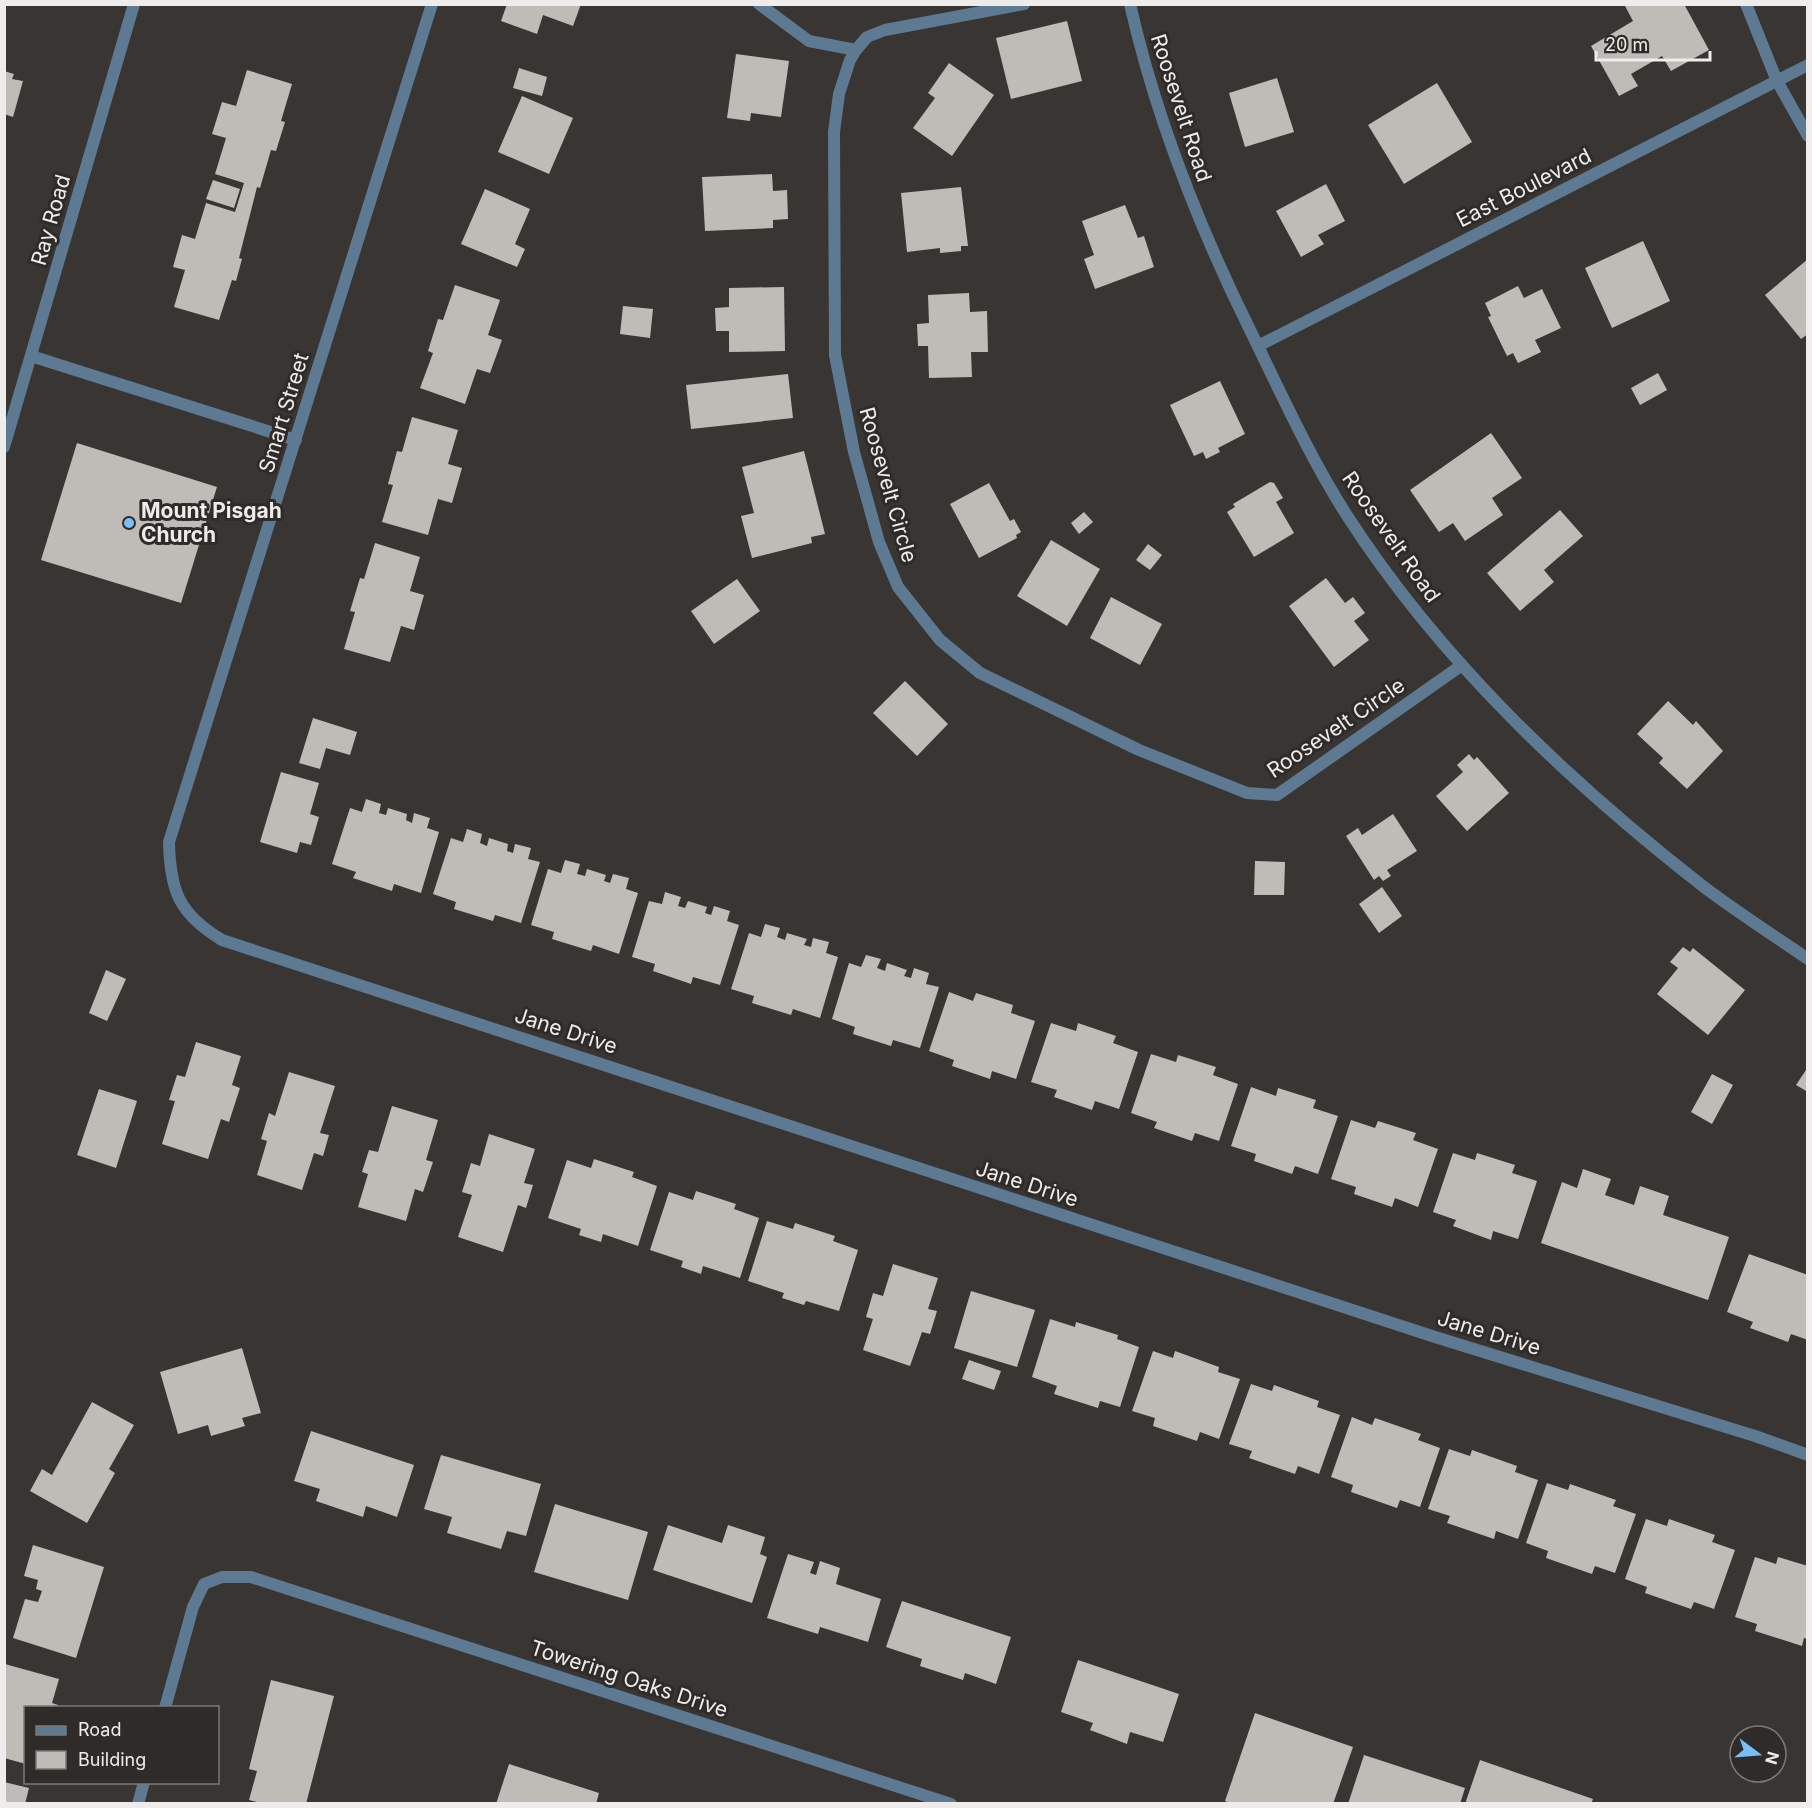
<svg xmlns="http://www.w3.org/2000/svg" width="1812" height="1808" font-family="Inter,sans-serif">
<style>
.building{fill:#bfbcb8}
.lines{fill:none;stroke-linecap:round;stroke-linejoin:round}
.service{stroke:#5d7a92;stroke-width:12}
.minor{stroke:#5d7a92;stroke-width:12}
.tertiary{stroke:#5d7a92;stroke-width:12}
.poi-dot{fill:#78bff7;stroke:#2e2b29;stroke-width:2}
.labels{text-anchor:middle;stroke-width:6;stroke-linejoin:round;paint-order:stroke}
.street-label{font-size:21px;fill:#efedeb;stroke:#2e2b29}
.poi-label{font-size:21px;font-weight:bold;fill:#efedeb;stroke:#2e2b29;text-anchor:start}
</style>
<rect width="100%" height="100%" fill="#383532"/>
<g class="building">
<path d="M507,4h74l-8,22 -30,-11 -6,19 -36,-13z"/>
<path d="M1624,4h60l25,46 -38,21 -9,-15 -31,18 7,12 -19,10 -28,-50 42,-25z"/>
<path d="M1067,21l15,60 -71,18 -15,-61z"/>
<path d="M736,54l53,7 -8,56 -30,-4 -1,8 -23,-3z"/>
<path d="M949,63l45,32 -42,61 -39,-28 22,-30 -7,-5z"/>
<path d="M519,68l28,9 -5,19 -29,-8z"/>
<path d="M247,70l45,14 -11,37 4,1 -9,29 -5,-1 -11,38 -3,-1 -18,71 3,1 -6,22 -4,-1 -13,40 -45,-13 11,-37 -12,-3 9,-32 13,4 11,-36 29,9 9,-29 -29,-9 11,-36 -14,-4 10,-32 14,4z"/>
<path d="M4,71l10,3 -2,5 11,2 -10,36 -9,-3z"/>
<path d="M1277,78l17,54 -49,15 -16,-54z"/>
<path d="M1437,83l35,59 -68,42 -36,-59z"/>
<path d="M522,96l51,22 -24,56 -51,-22z"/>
<path d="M772,174l1,17 14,-1 1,29 -15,1v8l-68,3 -3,-54z"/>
<path d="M213,180l27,9 -6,19 -28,-9z"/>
<path d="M1326,184l19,37 -27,14 6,9 -23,13 -25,-46z"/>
<path d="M961,187l7,59h-7v5l-21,2v-5l-33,4 -6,-59z"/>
<path d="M485,189l45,20 -15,35 10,5 -8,18 -56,-23z"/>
<path d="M1125,205l13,33 6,-2 10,31 -59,22 -11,-30 10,-4 -12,-34z"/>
<path d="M1643,241l27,60 -58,27 -27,-60z"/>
<path d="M1808,259v75l-7,5 -36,-44z"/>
<path d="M455,285l45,15 -12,35 14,5 -12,33 -13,-4 -12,35 -45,-16 13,-35 -5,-2 10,-32 5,1z"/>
<path d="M1518,286l6,12 18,-9 19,39 -26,12 6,12 -23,11 -5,-10 -6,3 -19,-39 3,-1 -6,-13z"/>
<path d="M784,287l1,64 -56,1v-21h-13l-1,-23 14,-1v-19z"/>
<path d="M969,293l1,19 17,-1 1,41h-17l1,25 -43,1 -1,-32h-10l-1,-22 12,-1 -1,-28z"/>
<path d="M623,306l30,3 -3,29 -30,-4z"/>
<path d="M1658,373l9,17 -27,15 -9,-17z"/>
<path d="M788,374l5,44 -102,11 -5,-44z"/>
<path d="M1220,381l25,53 -27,14 2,4 -14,7 -3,-7 -9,4 -24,-51z"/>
<path d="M412,417l46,13 -10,34 14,4 -10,35 -14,-4 -10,36 -46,-13 11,-37 -5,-1 9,-33 5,1z"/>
<path d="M1491,433l31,45 -30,20 11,17 -38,26 -12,-18 -14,9 -29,-42z"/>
<path d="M77,443l140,44 -36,116 -140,-43z"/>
<path d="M804,451l21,83 -14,3 1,6 -60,15 -11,-42 13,-3 -12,-46z"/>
<path d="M1270,482l4,1 9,15 -7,4 18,31 -40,24 -27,-45 8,-5 -2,-3z"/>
<path d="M989,483l21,38 4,-2 7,13 -5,3 1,3 -38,20 -29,-54z"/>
<path d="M1560,510l23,26 -39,34 10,12 -34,29 -33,-38z"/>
<path d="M1084,512l9,10 -14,12 -8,-11z"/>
<path d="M1051,540l49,29 -33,57 -50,-30z"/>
<path d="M375,543l45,14 -10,34 14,4 -10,35 -13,-4 -11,36 -46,-13 11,-37 -5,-1 10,-33 4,1z"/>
<path d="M1148,544l14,11 -12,15 -14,-10z"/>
<path d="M1326,578l19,25 8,-6 12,16 -11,8 15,19 -35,27 -45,-61z"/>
<path d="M737,579l23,32 -46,33 -23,-33z"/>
<path d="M1111,597l51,27 -22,41 -50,-27z"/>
<path d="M905,681l43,43 -31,32 -44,-43z"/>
<path d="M1668,701l25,24 3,-4 27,30 -36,38 -28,-26 4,-5 -26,-24z"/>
<path d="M313,718l44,14 -7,23 -24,-7 -6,21 -21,-6z"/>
<path d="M1469,754l5,6 3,-3 32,36 -42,38 -31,-35 27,-24 -6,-7z"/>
<path d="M281,772l38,11 -9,31 9,3 -8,28 -11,-3 -3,11 -37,-11z"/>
<path d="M366,799l15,5 -2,9 7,2 2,-7 19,6 -1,6 6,3 2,-10 16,5 -3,10 12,4 -18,61 -27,-9 -2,7 -39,-13 3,-6 -24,-8 18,-56 12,4z"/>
<path d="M1393,814l24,37 -30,19 4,6 -8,5 -4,-5 -5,4 -28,-44 12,-8 4,7z"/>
<path d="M467,829l15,5 -2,9 7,3 2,-8 19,6 -1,7 6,2 2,-9 16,4 -3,11 12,3 -19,61 -26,-8 -2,6 -39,-12 2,-7 -23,-8 18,-56 12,4z"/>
<path d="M565,860l15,4 -3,10 8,2 2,-7 19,6 -2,6 6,2 3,-9 16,4 -3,11 12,4 -19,61 -26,-9 -2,6 -39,-12 2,-7 -23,-7 17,-56 13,4z"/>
<path d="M1255,861l30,1 -1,33h-30z"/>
<path d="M1382,887l20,29 -23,17 -20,-29z"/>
<path d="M665,892l16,5 -3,9 7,2 3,-7 19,6 -2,6 6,2 3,-9 16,5 -3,10 12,4 -19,60 -27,-8 -2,7 -38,-13 2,-7 -23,-7 17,-56 13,3z"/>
<path d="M765,924l15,4 -3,9 8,3 2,-7 20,6 -3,6 7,2 2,-9 16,4 -3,11 12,4 -18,61 -27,-9 -2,6 -39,-12 2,-7 -23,-7 18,-56 12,4z"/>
<path d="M1683,947l7,5 3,-4 52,42 -37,45 -51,-41 21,-26 -8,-6z"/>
<path d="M866,955l15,4 -4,9 8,3 2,-8 20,7 -3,6 7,2 3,-10 15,5 -3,11 13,3 -19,61 -27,-8 -2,6 -38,-12 2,-7 -23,-8 17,-56 12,4z"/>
<path d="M106,970l20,9 -19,42 -18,-8z"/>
<path d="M949,992l24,9 3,-8 37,12 -2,8 24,8 -19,58 -24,-8 -2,8 -38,-13 2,-6 -25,-9z"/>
<path d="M1051,1023l25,8 2,-8 38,13 -3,7 25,9 -19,57 -24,-8 -3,9 -38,-13 3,-7 -26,-8z"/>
<path d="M196,1042l45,14 -9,29 8,3 -11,34 -8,-3 -13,40 -46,-15 13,-43 -6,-1 8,-25 8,2z"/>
<path d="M1151,1054l25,8 2,-7 38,12 -3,8 25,9 -19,57 -24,-8 -3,8 -38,-13 3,-6 -26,-9z"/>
<path d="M1808,1067v25l-12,-7z"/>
<path d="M289,1072l46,14 -15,47 9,2 -6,21 -9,-3 -12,37 -45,-15 10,-34 -6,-2 8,-26 6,3z"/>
<path d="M1712,1074l21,11 -21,39 -21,-12z"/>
<path d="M1251,1087l25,9 2,-8 38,12 -3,8 25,8 -20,58 -23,-8 -3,8 -38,-13 2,-7 -25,-8z"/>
<path d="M99,1089l38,12 -21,67 -39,-13z"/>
<path d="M392,1106l46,14 -12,40 7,2 -10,30 -8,-3 -9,32 -48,-14 10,-33 -6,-2 7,-22 9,2z"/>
<path d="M1351,1120l24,8 3,-7 38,12 -3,7 25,9 -20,58 -23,-9 -3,9 -38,-13 2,-7 -25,-8z"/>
<path d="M489,1134l46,15 -11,34 9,2 -7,23 -8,-3 -15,47 -45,-15 14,-42 -10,-3 9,-29 9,3z"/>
<path d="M1453,1153l22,7 2,-7 38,12 -3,8 25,8 -19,58 -25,-8 -2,9 -38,-14 3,-6 -23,-8z"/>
<path d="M594,1159l40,13 -2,5 25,9 -19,60 -35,-12 -2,8 -22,-7 2,-6 -33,-11 19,-58 24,8z"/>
<path d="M1583,1169l28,10 -6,16 29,10 6,-19 29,10 -6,19 66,22 -21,63 -167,-57 21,-61 15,6z"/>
<path d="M696,1191l40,13 -2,5 25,9 -19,60 -37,-12 -2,8 -20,-7 2,-6 -33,-11 19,-58 24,8z"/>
<path d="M767,1221l26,8 2,-6 40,13 -2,5 25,9 -19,61 -33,-10 -2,4 -22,-7 2,-5 -36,-12z"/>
<path d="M1749,1254l59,21v65l-17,-6 -3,8 -38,-14 3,-6 -26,-10z"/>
<path d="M893,1264l45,14 -10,31 9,2 -7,23 -8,-2 -12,34 -47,-16 10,-31 -7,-2 7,-24 10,3z"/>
<path d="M971,1291l64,19 -18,57 -63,-19z"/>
<path d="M1050,1319l25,8 1,-5 42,13 -1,4 22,8 -19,60 -20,-6 -2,7 -44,-14 3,-8 -25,-9z"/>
<path d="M242,1348l19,65 -19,5 3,8 -34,10 -3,-11 -30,9 -18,-62z"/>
<path d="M1153,1351l20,7 2,-7 44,16 -1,5 22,7 -21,60 -19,-7 -3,9 -44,-15 2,-8 -23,-7z"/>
<path d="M969,1360l32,11 -7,19 -32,-11z"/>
<path d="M1251,1384l21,7 2,-6 45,16 -2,6 23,8 -21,59 -21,-8 -3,8 -46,-16 3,-7 -23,-7z"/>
<path d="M92,1402l42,23 -25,44 6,4 -28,50 -57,-32 12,-22 10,6z"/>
<path d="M1352,1417l20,8 3,-7 46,16 -3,6 22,8 -20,59 -20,-7 -3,8 -46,-16 2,-7 -22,-8z"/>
<path d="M311,1431l103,34 -17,52 -31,-11 -3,11 -47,-16 4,-12 -26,-8z"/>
<path d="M1449,1449l21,7 2,-6 45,16 -2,6 23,8 -20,59 -22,-8 -2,8 -47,-16 3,-7 -22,-7z"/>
<path d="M441,1455l100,29 -15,52 -19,-5 -6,18 -54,-16 5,-16 -28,-8z"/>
<path d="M1547,1483l21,7 2,-6 46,16 -3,6 23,8 -21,59 -20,-7 -3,8 -46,-16 2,-7 -22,-8z"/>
<path d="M555,1504l93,28 -20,68 -94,-28z"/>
<path d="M1646,1519l21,7 2,-7 46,16 -3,7 23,8 -21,59 -20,-7 -3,7 -46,-16 2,-6 -22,-8z"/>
<path d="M668,1525l54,18 6,-18 37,12 -5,17 7,3 -15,46 -99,-33z"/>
<path d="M33,1545l71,22 -28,91 -63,-20 12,-39 13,3 4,-11 -6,-2 2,-9 -14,-4z"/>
<path d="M788,1554l26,8 -4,11 6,2 4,-14 20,7 -4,16 45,15 -13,43 -48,-15 -2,7 -51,-16z"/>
<path d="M1755,1557l21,7 2,-7 30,9v73l-4,-1 -2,8 -47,-15 2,-7 -22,-7z"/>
<path d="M902,1601l109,36 -15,47 -31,-11 -2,7 -43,-14 2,-7 -36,-12z"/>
<path d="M1078,1660l101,34 -16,48 -33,-10 -3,12 -37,-14 3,-7 -32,-11z"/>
<path d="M5,1664l54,15 -7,24 6,2 -1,3h-31v56l-22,-6z"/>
<path d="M271,1680l63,16 -28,108h-42l-15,-4 8,-29 -8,-2z"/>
<path d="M1255,1713l98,34 -20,57h-101l-7,-3z"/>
<path d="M1364,1755l101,33 -5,16h-112z"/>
<path d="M1480,1760l113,39 -2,5h-126z"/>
<path d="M509,1764l90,29 -3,11h-100z"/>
<path d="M4,1782l25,6 -4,16h-21z"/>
</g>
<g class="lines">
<path class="service" d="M31,356l265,84"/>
<g class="minor">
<path d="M432,4l-263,838c1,49 10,72 53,98l1213,397 320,99 53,19"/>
<path d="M759,4l50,37 47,9"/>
<path d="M1024,4l-139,26 -18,7 -11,13 -6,10 -11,34 -5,38 1,223 19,97 25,90 19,45 42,53 40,33 159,77 108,43 30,2 185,-130"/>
<path d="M1130,4c26,115 69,223 121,328 30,61 58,124 95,182 93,145 222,267 358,373 33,25 69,48 104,72"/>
<path d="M1746,4l31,77 31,55"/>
<path d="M1258,346l550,-281"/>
<path d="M165,1708l28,-101 11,-23 18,-7h29l700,227"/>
<path d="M138,1804l6,-22"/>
</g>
<path class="tertiary" d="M4,447l130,-443"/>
</g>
<circle class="poi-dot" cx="129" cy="523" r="6"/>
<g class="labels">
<g class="street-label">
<text transform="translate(1181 108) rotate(72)" y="7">Roosevelt Road</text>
<text transform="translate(1524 188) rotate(-27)" y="7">East Boulevard</text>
<text transform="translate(51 220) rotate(-74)" y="7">Ray Road</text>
<text transform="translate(284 413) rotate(-73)" y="7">Smart Street</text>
<text transform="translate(888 485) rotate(74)" y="7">Roosevelt Circle</text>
<text transform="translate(1391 537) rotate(55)" y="7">Roosevelt Road</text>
<text transform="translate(1336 728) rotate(-34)" y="7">Roosevelt Circle</text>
<text transform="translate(566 1031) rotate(18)" y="7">Jane Drive</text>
<text transform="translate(1027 1184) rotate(18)" y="7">Jane Drive</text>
<text transform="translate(1489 1333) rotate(17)" y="7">Jane Drive</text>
<text transform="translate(629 1679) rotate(18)" y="7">Towering Oaks Drive</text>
</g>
<g class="poi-label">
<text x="141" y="518">Mount Pisgah<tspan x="141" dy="24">Church</tspan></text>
</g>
</g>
<rect width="1812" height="1808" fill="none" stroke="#efedeb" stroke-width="12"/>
<rect x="24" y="1706" width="195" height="78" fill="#2e2b29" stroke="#7b7977" stroke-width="1.5"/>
<rect x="36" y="1726" width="30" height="9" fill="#5d7a92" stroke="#7b7977" stroke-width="1.5"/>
<text x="78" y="1736" font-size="18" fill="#efedeb">Road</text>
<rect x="36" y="1751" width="30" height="18" fill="#bfbcb8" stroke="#7b7977" stroke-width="1.5"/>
<text x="78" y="1766" font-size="18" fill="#efedeb">Building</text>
<g transform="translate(1758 1754) rotate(106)"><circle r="28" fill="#2e2b29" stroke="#7b7977" stroke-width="1.5"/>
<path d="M0-4.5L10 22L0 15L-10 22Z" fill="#78bff7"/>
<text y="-9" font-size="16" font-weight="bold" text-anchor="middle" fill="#efedeb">N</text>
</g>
<path d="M1596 51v9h114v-9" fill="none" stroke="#efedeb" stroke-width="3"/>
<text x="1605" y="51" font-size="18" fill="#efedeb" stroke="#2e2b29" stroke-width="4.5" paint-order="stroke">20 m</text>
</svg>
